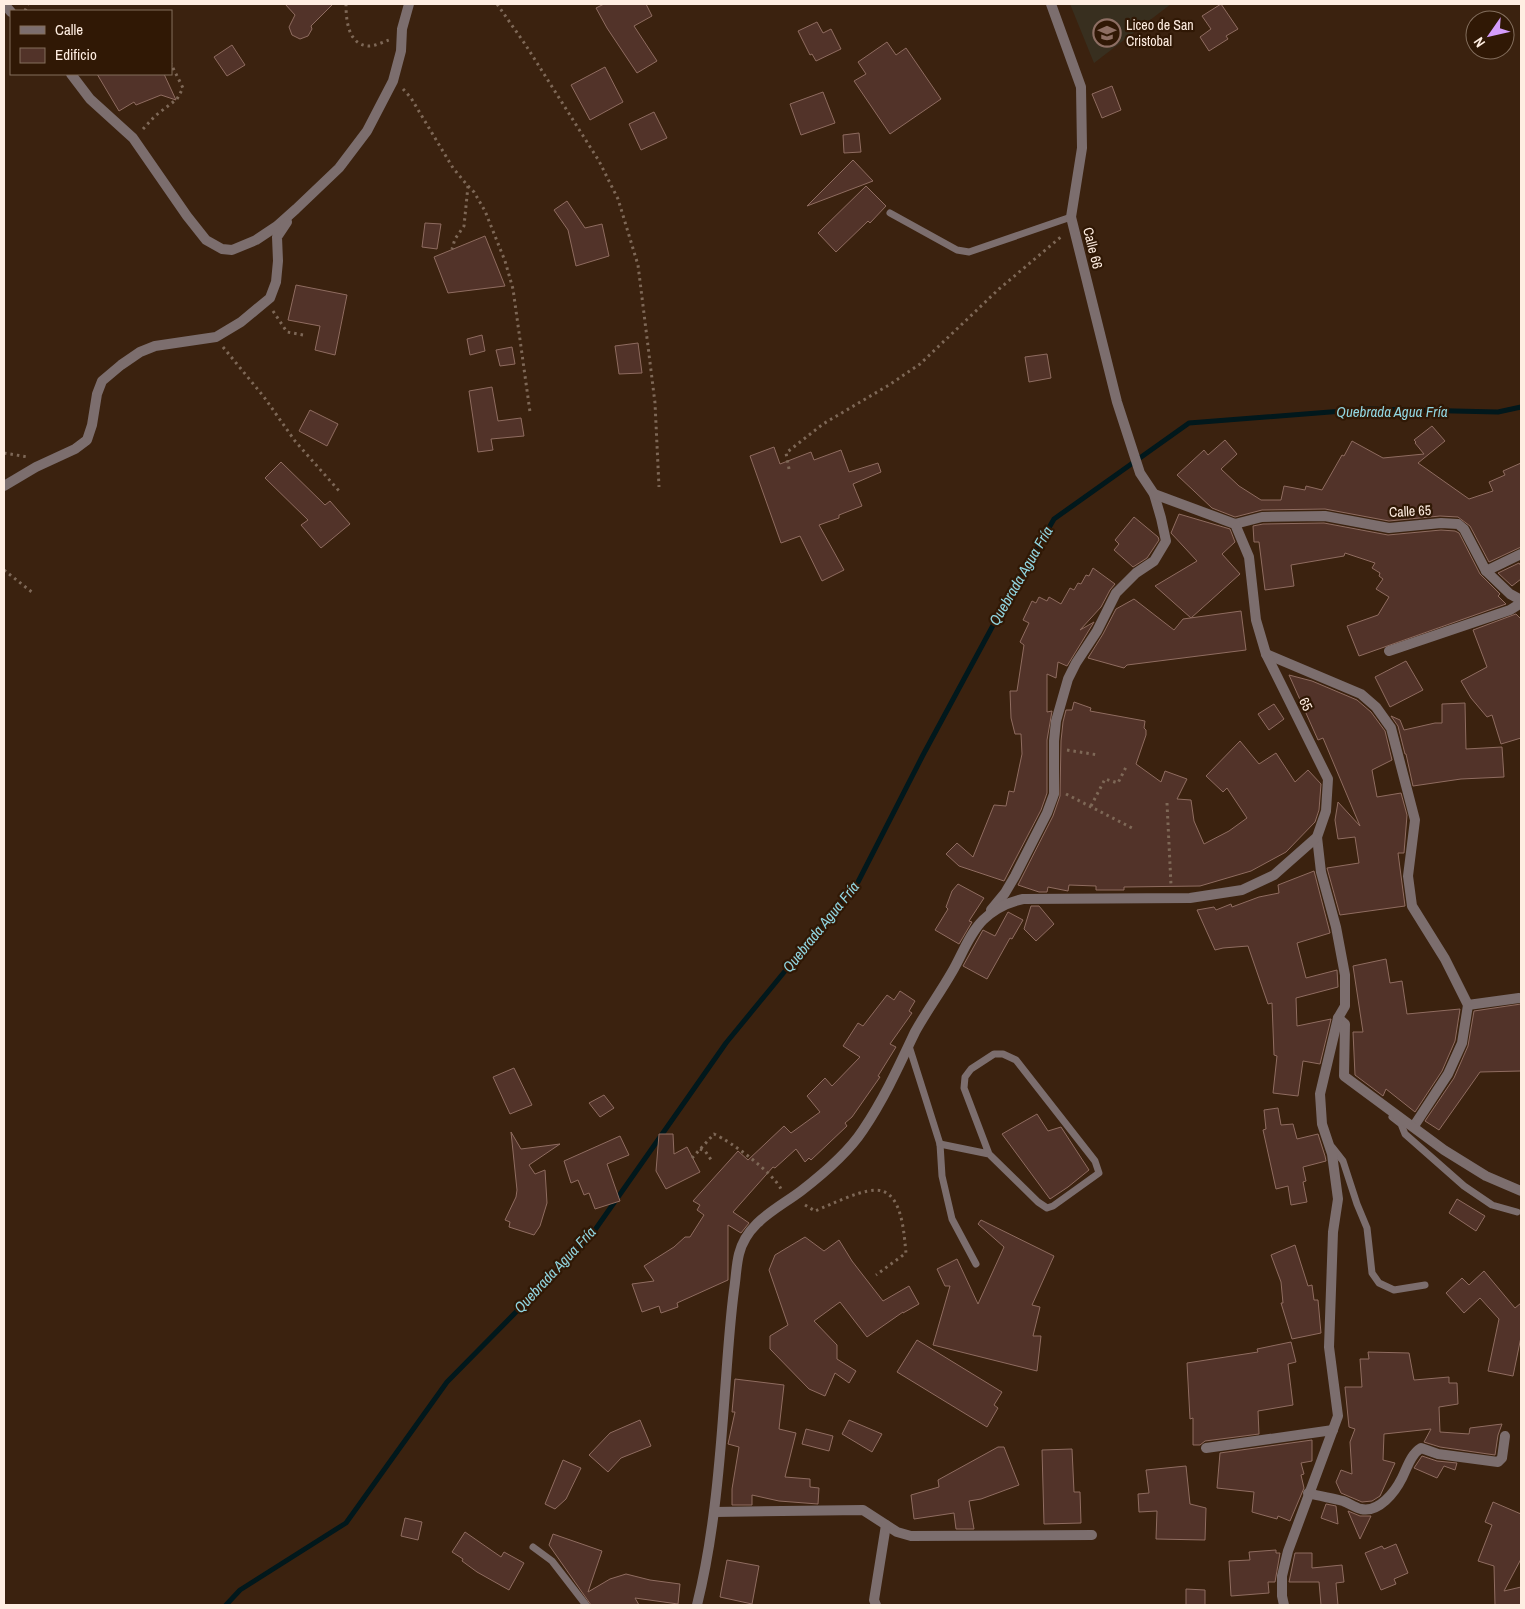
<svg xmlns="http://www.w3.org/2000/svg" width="1525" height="1609" font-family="'Archivo Narrow',sans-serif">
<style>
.education{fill:#382f1f}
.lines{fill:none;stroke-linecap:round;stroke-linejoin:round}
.stream{stroke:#01181c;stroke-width:5}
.building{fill:#523329;stroke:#8f6c60}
.path{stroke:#7e6857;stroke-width:3;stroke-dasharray:2.5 4;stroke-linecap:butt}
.service{stroke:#7c6e6e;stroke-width:7}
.pedestrian{stroke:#7c6e6e;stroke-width:10}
.minor{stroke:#7c6e6e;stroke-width:10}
.labels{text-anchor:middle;stroke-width:4.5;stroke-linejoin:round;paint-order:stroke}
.poi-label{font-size:14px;fill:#ffeee2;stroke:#301805;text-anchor:start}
.street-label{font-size:14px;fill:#ffeee2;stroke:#301805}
.water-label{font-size:15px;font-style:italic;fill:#91d5e0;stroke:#301805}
</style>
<rect width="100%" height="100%" fill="#3b220f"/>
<path class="education" d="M1070,4h101l-77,59z"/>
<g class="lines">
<path class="stream" d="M226,1605l14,-15 106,-67 101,-141 143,-145 136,-194 132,-161 65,-127 74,-137 57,-99 135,-96 179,-14 130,3 23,-5"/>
</g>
<g class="building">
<path d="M285,4h48l-22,22 1,3 -4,7 -8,3 -8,-4 -3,-8 6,-12z"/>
<path d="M604,4h42l6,12 -18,10 23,35 -20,12 -30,-45 -11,-20z"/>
<path d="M1221,4l17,25 -12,7 2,3 -19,12 -9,-14 11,-8 -9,-13z"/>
<path d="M817,22l6,11 8,-4 10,20 -25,12 -4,-7 -2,1 -12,-24z"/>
<path d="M887,42l9,13 10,-7 35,51 -51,35 -36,-53 12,-7 -8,-12z"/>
<path d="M232,45l13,20 -18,11 -13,-19z"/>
<path d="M605,67l18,35 -33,18 -19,-35z"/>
<path d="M97,74h67l12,26 -15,-5 -25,10 -2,-3 -15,9z"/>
<path d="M1112,86l9,24 -19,8 -10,-24z"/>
<path d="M823,92l12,31 -34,12 -11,-31z"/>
<path d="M654,112l13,26 -26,12 -12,-26z"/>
<path d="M859,133l2,19 -17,1 -1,-18z"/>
<path d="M853,160l20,21 -66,25z"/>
<path d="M866,186l20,20 -16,17 -2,-2 -32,31 -18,-19z"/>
<path d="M567,201l18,27 17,-4 7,32 -33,10 -8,-36 -14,-20z"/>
<path d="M425,223l16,1 -4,25 -15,-2z"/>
<path d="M485,236l20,50 -57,7 -14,-36z"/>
<path d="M296,285l51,10 -12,60 -20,-5 5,-24 -32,-6z"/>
<path d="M482,335l3,16 -15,4 -3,-16z"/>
<path d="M638,343l4,30 -23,1 -4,-28z"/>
<path d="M512,347l3,17 -15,2 -4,-16z"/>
<path d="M1047,354l4,24 -22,4 -4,-25z"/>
<path d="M492,387l6,34 23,-3 3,18 -33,3 2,11 -15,2 -9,-61z"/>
<path d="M310,410l28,14 -11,22 -28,-15z"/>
<path d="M1432,426l13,15 -27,22 51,36 24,-8 -4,-9 16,-7 -2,-4 18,-8v84l-32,15 -19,-36 -12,-9 -18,-1 -51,5 -64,-12 -63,1 -27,7 -23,-9 -35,-33 27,-25 4,5 17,-15 12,14 -16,15 18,17 22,14h20l3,-14 21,4 1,-4 16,4 20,-35 2,1 8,-15 31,17 41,-4 -9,-11 1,-1 -2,-2z"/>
<path d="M774,447l6,17 31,-12 3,8 27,-10 8,22 29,-9 3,9 -28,12 9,22 -23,9v3l-20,7 25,45 -22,11 -22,-45 -19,7 -31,-87z"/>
<path d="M281,462l44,43 5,-4 20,23 -29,24 -20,-23 7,-5 -43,-42z"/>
<path d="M1179,514l51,15 5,13 -13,12 18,20 -49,44 -36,-32 42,-25 -26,-28z"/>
<path d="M1134,517l24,20 1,3 -12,18 -14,9 -19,-17 5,-6 -4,-4z"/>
<path d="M1324,523l64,12 53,-5 14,1 4,2 21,41 20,20 -2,2 8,8 -147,52 -12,-30 31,-11 11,-18 -13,-8 7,-10 -4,-3 1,-3 -8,-5 3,-5 -30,-10 -1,3 -53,9 3,21 -29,4 -6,-48h-5l-1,-16 10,-2z"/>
<path d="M1519,563l2,3v13l-9,7 -14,-13z"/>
<path d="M1093,568l22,16 -5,6 -9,17 -21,23 14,-8 -27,44 -9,-4 -2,16 -9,-4v38l5,-1 -5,29v53l-6,17 -37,71 -45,-15 -13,-12 11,-11 16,14 21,-52 12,1 3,-15 5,1 8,-38 -1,-20h-6l-4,-16 -1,-27h7l7,-46 -4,-3 9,-19 -6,-3 9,-19 4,2 3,-6 8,4 2,-4 12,7 9,-16 4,2 4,-7 3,1 5,-9 3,1z"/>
<path d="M1134,599l40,31 9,-11 58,-8 5,39 -119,15 -3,3 -36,-10 15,-24 13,-25z"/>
<path d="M1516,614l5,5v119l-20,6 -9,-29 -5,2 -16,-19 -10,-17 26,-14 -14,-37z"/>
<path d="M1406,661l17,29 -33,17 -15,-30z"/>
<path d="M1289,675l23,6 45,19 14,12 14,19 7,29 -20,10 5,27 24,-4 6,22 -3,38h-6l7,53 -65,9 -13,-47 32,-5 -4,-26 -17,2 -3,-19 3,-18 22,24 -37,-88 -5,2z"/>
<path d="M1074,702l17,6 -1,3 55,10 -1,7 2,2v5l-10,29 25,18 4,-11 22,8 -10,20 14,1 3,21 10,23 25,-13 18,-13 -20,-30 -4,4 -17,-16 34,-35 19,23 17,-11 19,29 13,-12 13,14 -2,26 -4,12 -29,30 -35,19 -51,15 -76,1v3h-28v-4l-27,-1 -1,6 -20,-4 -1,5h-8l-21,-7 35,-69 7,-20 1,-55 2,-19 3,-12h6z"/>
<path d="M1465,703l1,46 36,-2 2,30 -43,2 -48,7 -7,-32h-1l-7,-28 -7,-10 9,4 4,10 31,-7h7v-19z"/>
<path d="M1274,704l10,15 -15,11 -11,-16z"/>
<path d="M1314,871l16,62 -33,10 9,35 31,-8 1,17 -42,11 1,28 34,-7 -11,45 -17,-3 -5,35 -25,-3 4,-37 -3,-1 -2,-52 -4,1 -20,-58 -25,2 -8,2 -18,-40 17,-3 2,3 15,-6 1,3 27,-10 20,-4 -1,-8z"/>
<path d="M958,884l26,14 -15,23 3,1 -13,22 -24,-14 13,-21 -2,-2 6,-16z"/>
<path d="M1031,906h8l15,18 -18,17 -12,-12z"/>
<path d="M1008,912l15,8 -11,19 -2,-1 -23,41 -24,-13 20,-36 12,6z"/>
<path d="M1386,959l4,24 12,-2 5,33 53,-5 -5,32 -13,30 -27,41 -29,-23 -3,7 -28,-21 -2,-43h10l-10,-66z"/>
<path d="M900,991l15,10 -6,10 3,2 -22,31 6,3 -18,29 2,1 -28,40 -7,6 2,3 -36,34 -2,-2 -4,4 -9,-13 -21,19 -2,-1 -40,45 16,11 -8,10 -13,-8v55l-51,23 1,4 -17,6 -2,-7 -17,6 -10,-28 22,-3 -10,-15 30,-19 11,-10h5l14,-22 -7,-5 3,-5 -7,-4 45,-50 10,9 36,-34 7,7 29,-21 -13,-16 18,-18 7,8 28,-29 -17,-11 15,-23 5,3 24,-31 7,5z"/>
<path d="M1521,1004v67l-41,1 -41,58 -14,-9 29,-43 14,-32 6,-35z"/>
<path d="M514,1068l18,37 -22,9 -17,-37z"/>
<path d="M604,1095l10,13 -14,9 -11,-14z"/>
<path d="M1278,1108l3,17 12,-1 4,15 21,-5 7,22 1,5 -23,6 3,14 -3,1 4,20 -16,3 -3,-19 -12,3 -13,-59 3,-1 -2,-19z"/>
<path d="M1037,1114l11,17 13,-4 28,43 -21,17 -18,12 -48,-65z"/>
<path d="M511,1132l10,17 39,-5 -31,21 6,9 10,-4 2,33 -7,23 -6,9 -25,-8 1,-5 -5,-2 11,-23 1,-7z"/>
<path d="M659,1134h14l1,20 13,-7 13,25 -34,17 -10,-18z"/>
<path d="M620,1136l9,19 -22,9 13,37 -25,8 -6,-16 -5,2 -6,-15 -7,3 -7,-22z"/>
<path d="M1457,1199l28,17 -9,15 -27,-18z"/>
<path d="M981,1220l73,36 -22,49 8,2 -7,29h8l-4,35 -104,-26 17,-59h-5l-8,-17 20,-10 21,45 26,-57 -26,-23z"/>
<path d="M805,1237l19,14 15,-11 13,21 31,40 26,-15 10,18 -16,9v-1l-36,25 -27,-35 -26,19 23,24v14l19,12 -7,12 -14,-10 -10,23 -16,-7 -39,-40v-13l18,-11 -19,-55 6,-15z"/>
<path d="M1295,1245l13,41 4,-1 2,15h4l3,33 -29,6 -11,-36h2l-2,-21 -10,-27z"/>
<path d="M1484,1271l31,37 6,-5v34l-8,39 -25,-5 11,-52 -19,-21 -16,15 -18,-20 16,-15 7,7z"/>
<path d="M917,1340l85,52 -8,13 4,3 -11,19 -90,-55z"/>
<path d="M1291,1342l5,20 -8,2 5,41 -35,6 1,23 -54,7 -5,4h-7v-27l-3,1 -3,-56 71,-11 -1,-3z"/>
<path d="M1368,1352l41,1 5,27 35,-3v6h8l1,21 -19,3 1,25 29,2 1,-6 32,-4 -4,11 -3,20 -55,-8 -16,-5 7,-13 -47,5 -1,26 12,3 -15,33 -8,5 -10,1 -21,-9 -5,-11 5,-12 11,4 -2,-32 5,-13 -6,-2 -4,-40h17l-2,-28h9z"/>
<path d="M735,1379l49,6 -5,44 17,4 -11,44 25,2v8l9,1 -1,16 -39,-3 -27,-6v10h-20v-16l7,-42 -11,-3 7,-32h-3z"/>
<path d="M640,1420l11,26 -30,12 -13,14 -19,-17 21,-22z"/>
<path d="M849,1420l33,14 -10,18 -30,-18z"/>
<path d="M806,1429l27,7 -4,15 -27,-7z"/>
<path d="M1312,1440v21l-11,2 3,11 -3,1 3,13 -14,33 -12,-5 -1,3 -25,-7 2,-20 -37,-4 3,-35z"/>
<path d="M998,1447h6l15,38 -38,14 -12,2 5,28h-18l-2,-16 -40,6 -3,-24 28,-8 -1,-7z"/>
<path d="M1072,1449l2,43h6l1,31 -37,1 -2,-74z"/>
<path d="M1422,1456l15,5 20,2 -2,7 -11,-4 -7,12 -23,-10z"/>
<path d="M563,1460l18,8 -15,31 -11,10 -10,-5z"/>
<path d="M1186,1466l4,38 16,4 -1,32 -49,-1 1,-28 -18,1 -1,-18 11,-1 -3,-23z"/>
<path d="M1493,1502l28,12v45l-17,32 17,-4v18h-26l-1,-39 -16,-5 14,-36 -7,-3z"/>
<path d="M1326,1504l10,2 2,18 -17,-6z"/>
<path d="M1348,1511l12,5h11l-11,23z"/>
<path d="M405,1518l17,4 -4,18 -17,-4z"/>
<path d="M465,1532l36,25 3,-5 20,11 -15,27 -32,-18 -15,-11 1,-2 -11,-7z"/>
<path d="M553,1534l49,17 -14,41 22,-13 16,-5 24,6 30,4 -2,20 -43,-6 4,7h-48l-42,-60z"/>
<path d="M1396,1544l12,29 -14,6 2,5 -15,6 -16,-37 17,-7 2,3z"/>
<path d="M1276,1550v3h4l-5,29h-7l1,11 -38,3 -2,-35 21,-1 -1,-8z"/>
<path d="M1295,1553h17v15l30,-3 2,17 -8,1 2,22h-17l-2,-23h-30z"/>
<path d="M727,1560l32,6 -7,38 -32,-7z"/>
<path d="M1186,1589l19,1v15h-19z"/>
</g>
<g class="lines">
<g class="path">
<path d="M346,4c0,16 2,41 23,42 6,0 14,-4 20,-6"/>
<path d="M497,4l28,40 74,117 19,38 20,66 17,138 4,84"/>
<path d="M25,11l3,-7"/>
<path d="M403,89l8,9 42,70 15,18 -4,40 -9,13 -3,10"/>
<path d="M143,129l12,-13 22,-17 6,-11 -12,-24"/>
<path d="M468,186l6,6 11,19 20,50 8,28 17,123"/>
<path d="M273,311l14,21 16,3"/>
<path d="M223,347l41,50 31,44 45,51"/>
<path d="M4,453l24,4"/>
<path d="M789,469l-3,-16 37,-29 66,-39 31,-21 79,-75 63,-53"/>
<path d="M4,570l29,23"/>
<path d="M1067,750l31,5"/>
<path d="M1066,794l68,35"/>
<path d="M1167,803l4,82"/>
<path d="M1091,806l14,-27 13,4 9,-18"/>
<path d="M700,1149l5,2 7,10"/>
<path d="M692,1158l22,-24c18,8 59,39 67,55"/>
<path d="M805,1205l10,6c15,-6 52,-25 67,-20 21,6 22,45 24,62l-30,22"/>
</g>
<g class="service">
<path d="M890,213l67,37 12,2 102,-35"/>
<path d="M909,1046l31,98 2,32 10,43 24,45"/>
<path d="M1392,1117l9,7 4,10 59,52 28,19 25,7"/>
<path d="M940,1144l49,10 49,48 9,6 6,-2 46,-33 -4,-12 -79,-101 -13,-6h-9l-23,15 -6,8 -1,11 25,66"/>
<path d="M1332,1147l11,14 14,43 10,24 5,45 7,10 15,7 31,-5"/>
<path d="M533,1547l19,14 34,44"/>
</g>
<path class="pedestrian" d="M1308,1493c11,3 23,5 35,8 6,2 12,7 18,8 18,4 34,-17 41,-31 5,-10 9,-24 19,-30l17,6 60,8 4,-4 3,-22"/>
<g class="minor">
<path d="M4,4l7,8"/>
<path d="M71,74l19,25 43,39 54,78 19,24 16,9 10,1 24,-10 21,-14 19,-17 43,-41 28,-37 26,-50 8,-30 1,-22 7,-25"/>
<path d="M4,486l32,-19 39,-18 12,-9 5,-15 5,-31 5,-13 19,-16 19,-13 15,-6 61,-9 25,-15 29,-24 6,-16 2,-21 -1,-24 10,-15"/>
<path d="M1235,524l27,-7 63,-1 64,12 52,-5 17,1 6,5 22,42 24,23 11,6"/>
<path d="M1486,571l35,-17"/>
<path d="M1389,651l121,-41 11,-7"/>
<path d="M1266,654l95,40 15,13 15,21 24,92 -7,56 4,30 33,53 23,46 -6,38 -14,31 -34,52"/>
<path d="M1317,837l4,35 15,55 9,48v31l-7,12 7,6 -1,52 100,74 42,26 35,15"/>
<path d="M991,910l14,-17 10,-17 32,-63 7,-19v-53l2,-20 12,-42 8,-16 21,-32 19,-38 20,-20 18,-12 12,-20 -5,-23 -7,-24 -14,-21 -23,-71 -46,-185 11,-69 -1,-61 -30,-83"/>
<path d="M1468,1005l51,-7"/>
<path d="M1206,1448l127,-18"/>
<path d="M714,1512l149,-2 34,22 14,4 181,-1"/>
<path d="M697,1605c16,-64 22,-133 27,-200 3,-38 5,-76 10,-115 2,-12 2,-24 5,-36 8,-32 38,-45 62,-63 22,-17 47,-38 62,-61 21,-31 36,-64 52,-98 11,-20 25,-39 37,-60 10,-17 17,-38 31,-52 11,-11 26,-18 40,-21l167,-1 52,-8 32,-15 43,-38 9,-26 2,-32 -62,-125 -10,-34 -7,-63 -14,-33 -81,-30"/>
<path d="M876,1605l-2,-5 12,-75"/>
<path d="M1284,1605l-2,-9v-20l6,-25 50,-135 -9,-69 4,-115 5,-33 -6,-45 -10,-30 -2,-30 18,-76"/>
</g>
</g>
<defs>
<g id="university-ring" transform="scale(1.4375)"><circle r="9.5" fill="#301805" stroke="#8d6e63" stroke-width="1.5"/><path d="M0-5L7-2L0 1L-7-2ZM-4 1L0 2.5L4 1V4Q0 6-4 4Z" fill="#8d6e63"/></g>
</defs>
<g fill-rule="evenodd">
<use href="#university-ring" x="1107" y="33"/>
</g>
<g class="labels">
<g class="poi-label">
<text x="1126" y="30">Liceo de San<tspan x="1126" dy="16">Cristobal</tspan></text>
</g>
<g class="street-label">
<text transform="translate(1093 248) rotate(76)" y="5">Calle 66</text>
<text transform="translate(1410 511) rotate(-3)" y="5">Calle 65</text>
<text transform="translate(1306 704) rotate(64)" y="5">65</text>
</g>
<g class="water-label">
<text x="1392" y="417">Quebrada Agua Fría</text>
<text transform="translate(1021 576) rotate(-60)" y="5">Quebrada Agua Fría</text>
<text transform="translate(821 927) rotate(-51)" y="5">Quebrada Agua Fría</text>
<text transform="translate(555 1270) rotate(-47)" y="5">Quebrada Agua Fría</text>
</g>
</g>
<rect width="1525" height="1609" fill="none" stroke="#ffeee2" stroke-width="10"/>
<rect x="10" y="10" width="162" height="65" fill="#301805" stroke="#836e5d"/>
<rect x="20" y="26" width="25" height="8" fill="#7c6e6e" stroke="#836e5d"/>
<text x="55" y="35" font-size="15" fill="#ffeee2">Calle</text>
<rect x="20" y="48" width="25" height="15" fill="#523329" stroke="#836e5d"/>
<text x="55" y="60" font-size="15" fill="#ffeee2">Edificio</text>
<g transform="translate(1490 35) rotate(236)"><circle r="24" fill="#301805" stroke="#836e5d"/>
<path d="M0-4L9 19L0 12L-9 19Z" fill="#d49cfb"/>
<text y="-8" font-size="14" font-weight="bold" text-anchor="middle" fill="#ffeee2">N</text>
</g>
</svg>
